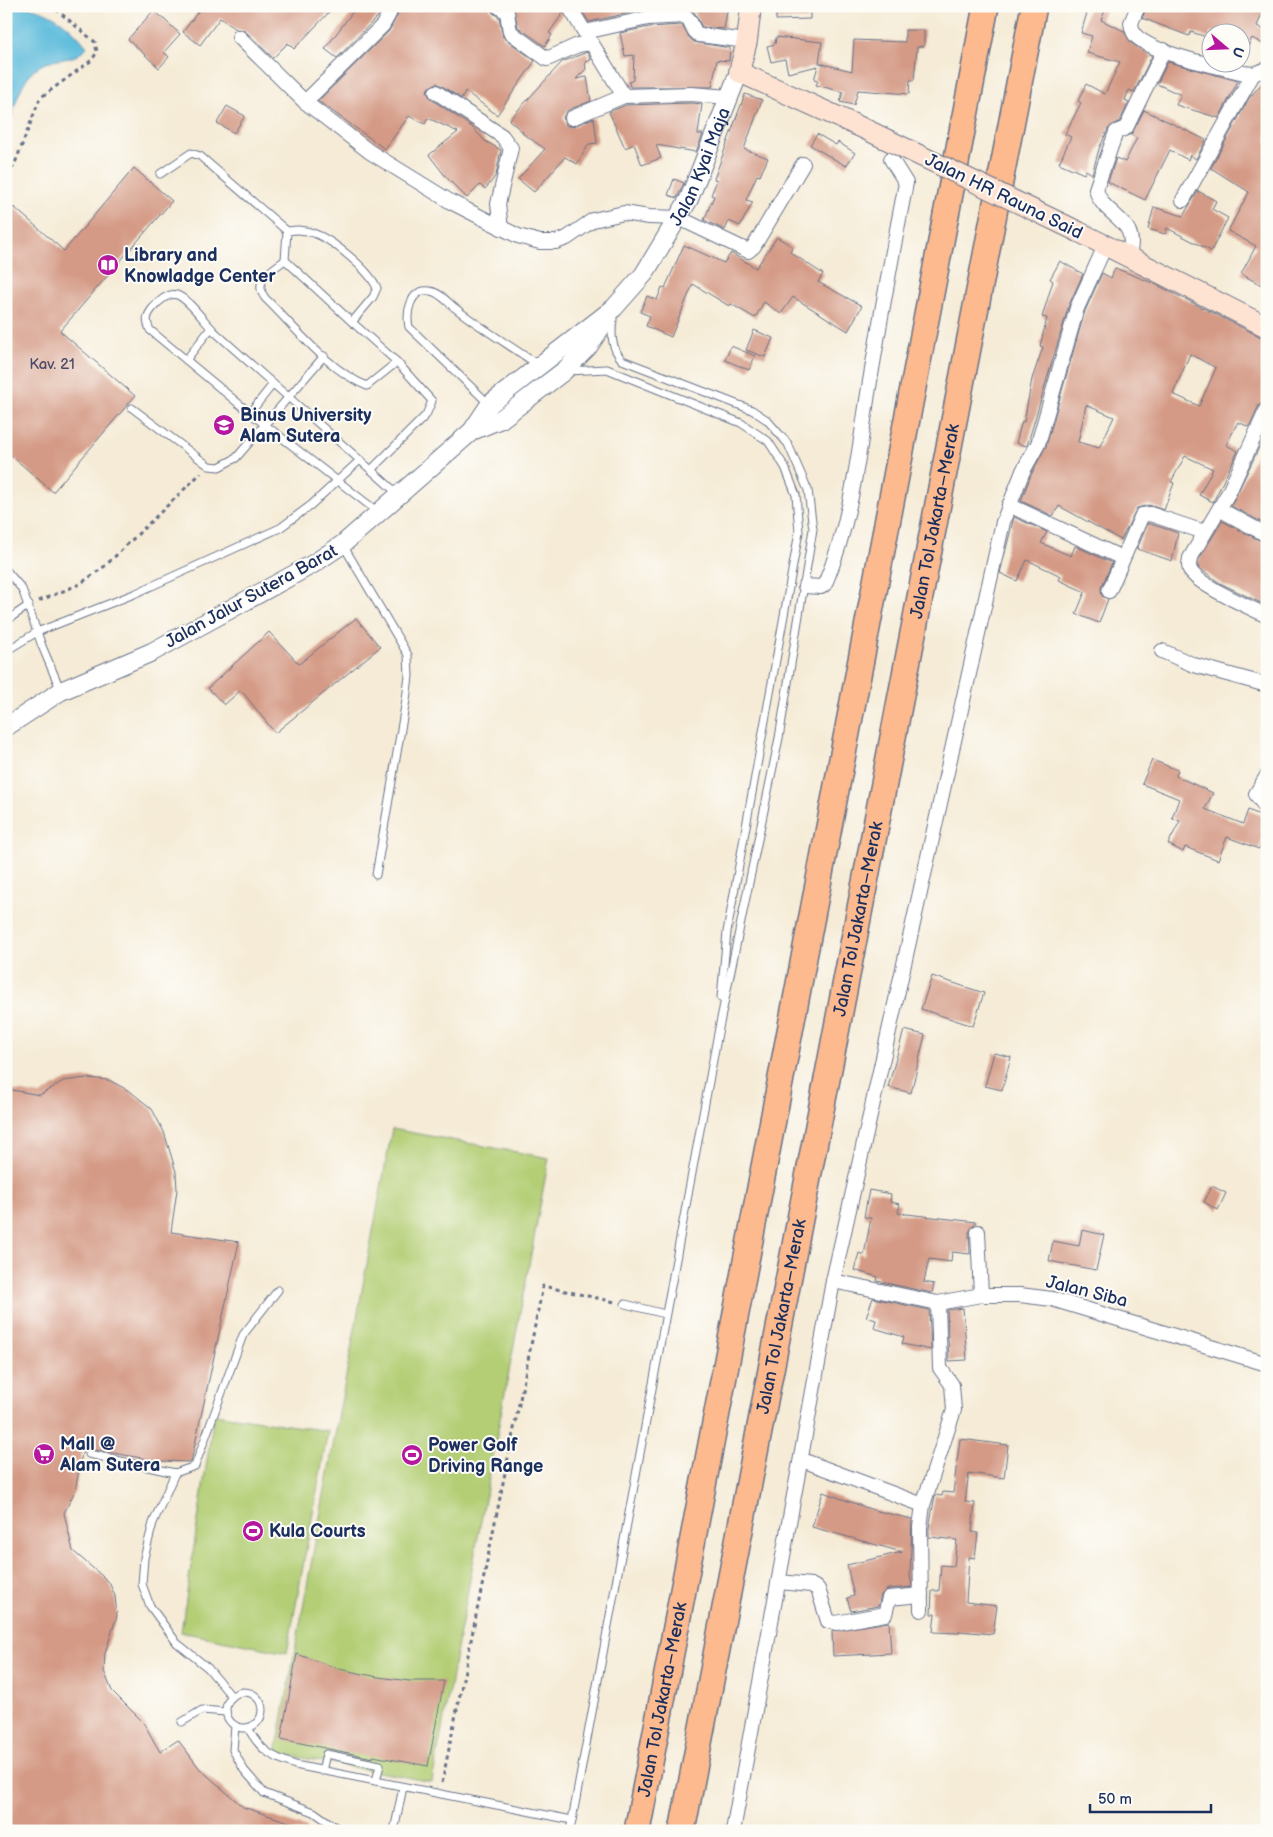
<svg xmlns="http://www.w3.org/2000/svg" width="1273" height="1837" font-family="'Balsamiq Sans',sans-serif">
<style>
.green{fill:#b3ce74;stroke:#677e69}
.water{fill:#5cbbdb;stroke:#3c759c}
.building{fill:#d49a85;fill-rule:evenodd}
.lines{fill:none;stroke-linecap:round;stroke-linejoin:round}
.service-casing{stroke:#677188;stroke-width:9}
.minor-casing{stroke:#677188;stroke-width:16}
.tertiary-casing{stroke:#677188;stroke-width:20}
.secondary-casing{stroke:#677188;stroke-width:22}
.motorway-casing{stroke:#677188;stroke-width:28}
.path{stroke:#677188;stroke-width:3;stroke-dasharray:4 4;stroke-linecap:butt}
.service{stroke:#fff;stroke-width:7}
.minor{stroke:#fff;stroke-width:14}
.tertiary{stroke:#fff;stroke-width:18}
.secondary{stroke:#fee3d2;stroke-width:20}
.motorway{stroke:#fcba8e;stroke-width:25}
.secondary-bridge-casing{stroke:#677188;stroke-width:22;stroke-linecap:butt}
.secondary-bridge{stroke:#fee3d2;stroke-width:20}
.labels{text-anchor:middle;stroke-width:4;stroke-linejoin:round;paint-order:stroke}
.number-label{font-size:15px;fill:#494a68}
.street-label{font-size:18px;fill:#1b2f5e;stroke:#fdfcf7}
.poi-label{font-size:18px;font-weight:bold;fill:#1b2f5e;stroke:#fdfcf7;text-anchor:start}
</style>
<rect width="100%" height="100%" fill="#fdfcf7"/>
<filter id="ink" filterUnits="userSpaceOnUse"><feTurbulence type="fractalNoise" baseFrequency=".02" numOctaves="2"/><feDisplacementMap in="SourceGraphic" scale="10" xChannelSelector="R" yChannelSelector="G"/><feConvolveMatrix kernelMatrix="1 2 1 2 8 2 1 2 1" color-interpolation-filters="sRGB"/></filter>
<filter id="wash" filterUnits="userSpaceOnUse"><feTurbulence type="fractalNoise" baseFrequency=".0096" numOctaves="4" result="noise"/><feDisplacementMap in="SourceGraphic" scale="20" xChannelSelector="R" yChannelSelector="G"/><feGaussianBlur stdDeviation="1.12" result="paint"/><feColorMatrix in="noise" values="0 0 0 0 0 0 0 0 0 0 0 0 0 0 0 0 0 1.4 0 .05"/><feComposite in="paint" operator="in"/></filter>
<g filter="url(#wash)">
<rect width="100%" height="100%" fill="#f5ebd6"/>
<g class="green">
<path d="M392,1129l157,29 -117,624 -156,-29z"/>
<path d="M214,1414l114,17 -41,222 -106,-21z"/>
</g>
<path class="water" d="M15,6c30,0 54,17 72,41 -13,14 -20,10 -38,15 -30,8 -34,48 -43,73v-126z"/>
<g id="blocks">
<g class="building">
<path d="M202,6h133l-41,43 -6,-6 -15,15 -28,-27 -9,-2 -16,-11 -20,27 -17,-13z"/>
<path d="M357,6h13l9,9 -42,43 -12,-9z"/>
<path d="M394,6h95l4,7 6,4 4,20 32,24 -38,54 -32,-24 -3,8 -25,-16 -9,5 -1,4 4,7 41,28 13,14 16,9 -5,25 -5,7 -6,7 -5,-4 -13,13 -21,-21 -17,-22 29,-23 -30,-14 -3,6 -16,-8 -24,33 -67,-48 71,-70 9,-17z"/>
<path d="M513,6h49l1,7 -14,20 3,2 -7,11 -27,-19z"/>
<path d="M579,6h149l-4,23 -22,-2 -8,-15 -9,-5 -39,2 -57,13z"/>
<path d="M776,6h34v13l-34,1z"/>
<path d="M1089,6h18l-6,14 23,11 7,12 21,13 -18,36 -5,-2 -4,10 4,2 -9,19 -12,8 -9,20 -7,25 -6,-4 -2,4 -25,-11 12,-26 -6,-3 16,-31 -3,-2 8,-17 19,10 15,-32 -33,-9 5,-17 -11,-3z"/>
<path d="M1147,6h109l8,3 -7,17 10,5v15l-15,-8 -12,25v-31h-30v6l-19,-6 -2,4 -47,-18z"/>
<path d="M154,10l26,24 -16,18 5,5 -10,11 -31,-29z"/>
<path d="M682,25l6,11 6,6 36,6 -1,13 -12,-1 -5,27h-82l-1,-5 4,-2 1,-25 -9,1 -5,-23 29,-6z"/>
<path d="M905,30h19v16l-7,1 -3,33h-4l-1,14 -51,-4 -4,15 -14,-3 3,-10 -27,-7 2,-4 -4,-1 4,-14 -30,7 -3,-14 -14,3 -4,-16 8,-2 1,-7 46,5 -3,21 33,8 2,-31 51,2z"/>
<path d="M587,52l4,8 -6,2 1,7 -10,10 11,-2 4,24 -23,9 -5,7 3,8 5,2 23,-9 3,25 -8,1 -12,20 -12,-7 -31,35 -16,-13 27,-30 -23,-16 1,-1 -14,-12 53,-58z"/>
<path d="M1168,62l70,19 -19,37 -43,-13 5,-10 -24,-11z"/>
<path d="M1267,78v210l-26,-14 15,-28 -28,-15 21,-39 -38,-24 38,-70z"/>
<path d="M745,94l17,6 -18,49 24,9 -8,18 -3,-1 -11,25 7,2 -13,24 -11,-5 -4,9 -21,-10 10,-24 -3,-1 6,-15 -3,-1z"/>
<path d="M691,103l11,1 -4,30h5l-7,18 -40,-7 5,13 -19,7 -8,-21 -9,4 -16,-36 17,-7z"/>
<path d="M227,106l18,10 -11,17 -17,-10z"/>
<path d="M1144,110l62,30 -10,19 -6,-4 -2,5 -18,-10 -25,50 -37,-18 8,-24 9,4 12,-24 -6,-3z"/>
<path d="M817,134l19,11 2,-3 17,11 -9,13 -36,-21z"/>
<path d="M134,168l38,33 -112,130 75,65 -82,96 -47,-41v-235l8,-9 50,44z"/>
<path d="M674,179l10,4 -7,15 -9,-3z"/>
<path d="M1198,191l18,10 -4,8 16,9 -17,33 -44,-23 -2,6 -17,-5 6,-22 29,9z"/>
<path d="M777,237l16,10 -3,5 33,22 -5,8 44,24 -14,25 -55,-34 -12,17 -17,-12 -9,16 -24,-14 -2,2 -36,-22 -22,53 -25,-11 4,-10 -10,-4 7,-16 10,4 5,-13 3,1 19,-43 40,18 7,-10 25,15z"/>
<path d="M1060,261l23,13 -14,31 -42,141 -11,-3 6,-22 2,1 8,-43 11,-32 -3,-1 7,-28 -5,-1 11,-36 -3,-2z"/>
<path d="M1115,268l40,16 112,56v60l-8,5 -10,22 -11,-5 -12,23 12,6 -25,51 -14,-7 14,-26 -28,-13 -14,26 3,1 -10,27 -15,-5 -12,3 -16,32 -62,-34 -6,10 -32,-15 10,-26 15,-29 39,-135 17,-38 9,5zM1190,354l26,14 -17,38 -26,-12zM1086,405l28,12 -15,31 -21,-6z"/>
<path d="M754,330l19,8 -8,19 -19,-7z"/>
<path d="M731,346l24,10 -6,14 -24,-10z"/>
<path d="M1267,431v94l-36,-19z"/>
<path d="M1014,517l33,15 -6,11 30,13 4,-10 37,17 -11,25 1,8 6,3 -9,24 -23,-9 9,-22 -26,-12 2,-4 -34,-16 -10,21 -17,-8z"/>
<path d="M1222,521l45,23v62l-47,-23 -22,-16v-6z"/>
<path d="M1148,523l30,10 -6,28 -35,-12z"/>
<path d="M356,618l24,29 -105,86 -34,-43 -17,15 -16,-17 61,-56 30,32z"/>
<path d="M1152,760l26,10 -2,6 37,17 -8,16 38,15 5,-14 19,8v9l-8,22 -32,-12 -9,23 -33,-13 -2,5 -15,-8 12,-23 -8,-3 7,-19 -37,-15z"/>
<path d="M932,976l52,17 -11,33 -52,-17z"/>
<path d="M904,1030l21,5 -14,58 -23,-6z"/>
<path d="M994,1053l17,4 -9,33 -17,-4z"/>
<path d="M87,1078l22,2 22,12 21,17 12,23 12,40 1,18 -6,42 68,10 -48,220 -31,-1 -77,-13 -8,43 -11,22 9,38 36,31 6,14 2,20 -12,37 -1,18 8,20 31,31 17,30 18,-12 22,29 43,38 64,21v3h-301v-742l34,6 23,-14z"/>
<path d="M1212,1186l14,7 -8,17 -14,-8z"/>
<path d="M869,1190l22,4 -1,8 10,2 -2,9 78,9 -7,10 1,22 -18,-2 -1,10 -22,-3 -5,23 10,2 -2,9 -55,-12 1,-4 -24,-7 5,-17 5,2 7,-37 -7,-1z"/>
<path d="M1082,1230l22,5 -8,35 -47,-9 4,-20 26,5z"/>
<path d="M873,1298l56,12 2,40 -29,-6 2,-7 -30,-9 2,-8 -10,-3z"/>
<path d="M963,1308l4,52 -18,1 -2,-51z"/>
<path d="M960,1439l48,6 -4,33 -35,-5 -4,29 10,1 -3,29 6,1 -3,25 -6,-1 -3,45 31,4 -4,28 -34,-3v2l-26,-1 2,-18h-4l1,-23h7l2,-26 13,1 3,-26 -28,-3v-9l6,-33 7,1 1,-4 10,1z"/>
<path d="M823,1492l50,18 39,9 -2,57 2,11 -24,2 -7,6 -3,11 -27,5 -4,-13 7,-2 -7,-31 55,-13 -90,-25z"/>
<path d="M889,1622l2,31 -58,3 -1,-25z"/>
<path d="M297,1654l42,15 39,8 32,4h34l-16,85 -55,-10v2l-92,-19z"/>
</g>
</g>
</g>
<g filter="url(#ink)">
<use href="#blocks" fill-opacity="0" stroke="#677188" stroke-width="1"/>
<g class="lines">
<g class="service-casing">
<g id="service">
<path d="M160,174l31,-21 9,3 87,75"/>
<path d="M285,260l2,-29c9,-1 17,-2 26,2 19,6 56,37 64,55l-4,9 -21,25 45,40 35,39 -6,14 -55,55"/>
<path d="M352,322l-67,-62c-13,10 -33,20 -20,38 29,28 64,73 102,88l30,-24"/>
<path d="M186,360l25,-32"/>
<path d="M568,371l39,-2 134,54 27,18 17,26 11,28 3,37 -72,400 -6,66"/>
<path d="M489,404l-80,-77c-3,-14 1,-39 21,-36 10,1 18,12 25,17 27,21 56,38 83,57"/>
<path d="M132,408l77,58 10,1 17,-9 88,-102"/>
<path d="M250,413l23,-29"/>
<path d="M378,512l-128,-99 -100,-83c-4,-9 -4,-13 2,-21 5,-6 16,-17 25,-14 12,4 28,28 38,37 61,55 123,108 183,162"/>
<path d="M343,545l65,110 1,21 -3,24 -30,175"/>
<path d="M6,570l16,19 20,57 19,45"/>
<path d="M6,621l23,-16"/>
<path d="M6,651l31,-19 97,-38 146,-66 31,-23 49,-45"/>
<path d="M625,1304l40,10"/>
<path d="M89,1454l86,19"/>
<circle cx="244" cy="1710" r="18"/>
<path d="M232,1697l-24,-29 -31,-25 -27,-37 -8,-22 2,-26 9,-35 22,-50 20,-7 48,-131 35,-45"/>
<path d="M182,1722l20,-12 24,2"/>
<path d="M235,1726l-2,24 11,20 20,23 50,19 27,19"/>
<path d="M248,1728c13,23 22,28 47,37l277,55"/>
<path d="M322,1771l4,-17 54,11 -4,16"/>
<path d="M394,1831l9,-44"/>
<path d="M570,1831l148,-798 61,-295 34,-209 -5,-39 -20,-46 -21,-24 -15,-10 -130,-50c-11,-13 -11,-25 -9,-41"/>
</g>
</g>
<g class="minor-casing">
<g id="minor">
<path d="M498,6l9,6 3,20 37,27 31,-14 13,-2"/>
<path d="M1138,6l-7,17c1,5 1,10 6,14 21,18 79,29 107,36l9,1 14,-5"/>
<path d="M570,8l54,88 -52,22"/>
<path d="M585,32l63,-14 37,-2c8,4 6,15 14,19l48,6"/>
<path d="M239,37l66,65 65,50 81,50 67,34 22,6h16l11,-4 26,-18 31,-7 25,4 30,1 69,33 6,-5 49,-82"/>
<path d="M436,92l66,44 9,12 -13,56 3,24"/>
<path d="M624,96l67,-2 38,3"/>
<path d="M305,102l78,-77 6,-11 -6,-8"/>
<path d="M1183,200l70,-126"/>
<path d="M1128,257c14,-39 -26,-39 -32,-68l20,-57 10,-4 38,-78"/>
<path d="M1267,409l-38,83 -39,66c-1,6 -2,10 2,15 12,15 56,33 75,43"/>
<path d="M1009,505l113,53"/>
<path d="M1219,509l48,26"/>
<path d="M805,586l16,1 4,-3c27,-64 34,-135 45,-203 11,-66 23,-132 36,-198l-15,-24"/>
<path d="M1109,591l33,-76 8,-1 54,18"/>
<path d="M1162,651l32,14 73,20"/>
<path d="M1267,776l-11,18 11,15"/>
<path d="M978,1232l3,63"/>
<path d="M833,1281l170,-759 20,-51 15,-27 39,-136 28,-62"/>
<path d="M802,1460l121,45"/>
<path d="M779,1582l32,3 7,4 10,32 8,2 49,-9 4,-16 32,-3"/>
<path d="M921,1610l-1,-83 3,-22 31,-95 -2,-25 -12,-17 -2,-65"/>
<path d="M733,1831l100,-550 105,22 43,-8h39l32,4 215,65"/>
</g>
</g>
<g class="tertiary-casing">
<g id="tertiary">
<path d="M472,431l29,-12 63,-48 24,-24 18,-27"/>
<path id="s1" d="M6,727l55,-36 91,-39 161,-88 30,-20 129,-113 18,-27 124,-96 30,-34 45,-75 50,-127"/>
</g>
</g>
<g class="secondary-casing">
<g id="secondary">
<path d="M751,6l-4,35 -8,31 128,58"/>
<path d="M1079,232l188,95"/>
</g>
</g>
<g class="motorway-casing">
<g id="motorway">
<path id="s2" d="M637,1831l349,-1825"/>
<path id="s3" d="M682,1831l352,-1825"/>
</g>
</g>
<g class="path">
<path d="M6,175l8,-9 26,-68 52,-38 5,-8 -2,-10 -43,-36"/>
<path d="M39,601l41,-17 25,-18 96,-93"/>
<path d="M442,1783l101,-497 72,16"/>
</g>
<use href="#service" class="service"/>
<use href="#minor" class="minor"/>
<use href="#tertiary" class="tertiary"/>
<use href="#secondary" class="secondary"/>
<use href="#motorway" class="motorway"/>
<g class="secondary-bridge-casing">
<path id="secondary-bridge" d="M867,130l212,102"/>
</g>
<use href="#secondary-bridge" class="secondary-bridge"/>
</g>
</g>
<defs>
<g id="library-disc" transform="scale(1.125)"><circle r="9.5" fill="#b5179e" stroke="#fdfcf7"/><path d="M-6-4Q-3-5.5-.7-3.5V5Q-3 3-6 4ZM6-4Q3-5.5 .7-3.5V5Q3 3 6 4Z" fill="#fff"/></g>
<g id="university-disc" transform="scale(1.125)"><circle r="9.5" fill="#b5179e" stroke="#fdfcf7"/><path d="M0-5L7-2L0 1L-7-2ZM-4 1L0 2.5L4 1V4Q0 6-4 4Z" fill="#fff"/></g>
<g id="supermarket-disc" transform="scale(1.125)"><circle r="9.5" fill="#b5179e" stroke="#fdfcf7"/><path d="M-6-5.5h2.5l.6 2H6L4.5 2H-2.5L-4.4-4H-6ZM-1.5 3.2a1.3 1.3 0 1 0 .1 0ZM3 3.2a1.3 1.3 0 1 0 .1 0Z" fill="#fff"/></g>
<g id="stadium-disc" transform="scale(1.125)"><circle r="9.5" fill="#b5179e" stroke="#fdfcf7"/><path d="M0-5a6.5 5 0 1 0 0 10a6.5 5 0 1 0 0-10ZM-3.5-1.8h7v3.6h-7Z" fill="#fff"/></g>
</defs>
<g fill-rule="evenodd">
<use href="#library-disc" x="108" y="265"/>
<use href="#university-disc" x="224" y="425"/>
<use href="#supermarket-disc" x="44" y="1454"/>
<use href="#stadium-disc" x="412" y="1455"/>
<use href="#stadium-disc" x="253" y="1531"/>
</g>
<g class="labels">
<g class="number-label">
<text x="52" y="369">Kav. 21</text>
</g>
<g class="street-label">
<text dy="6" stroke="none"><textPath href="#s1" startOffset="912">Jalan Kyai Maja</textPath></text>
<text transform="translate(1004 196) rotate(26)" y="6">Jalan HR Rauna Said</text>
<text dy="6" stroke="none"><textPath href="#s3" startOffset="1334">Jalan Tol Jakarta–Merak</textPath></text>
<text transform="translate(251 596) rotate(-29)" y="6">Jalan Jalur Sutera Barat</text>
<text dy="6" stroke="none"><textPath href="#s3" startOffset="929">Jalan Tol Jakarta–Merak</textPath></text>
<text transform="translate(1087 1291) rotate(14)" y="6">Jalan Siba</text>
<text dy="6" stroke="none"><textPath href="#s3" startOffset="524">Jalan Tol Jakarta–Merak</textPath></text>
<text dy="6" stroke="none"><textPath href="#s2" startOffset="134">Jalan Tol Jakarta–Merak</textPath></text>
</g>
<g class="poi-label">
<text x="124" y="261">Library and<tspan x="124" dy="21">Knowladge Center</tspan></text>
<text x="240" y="421">Binus University<tspan x="240" dy="21">Alam Sutera</tspan></text>
<text x="60" y="1450">Mall @<tspan x="60" dy="21">Alam Sutera</tspan></text>
<text x="428" y="1451">Power Golf<tspan x="428" dy="21">Driving Range</tspan></text>
<text x="269" y="1537">Kula Courts</text>
</g>
</g>
<rect width="1273" height="1837" fill="none" stroke="#fdfcf7" stroke-width="25"/>
<g transform="translate(1226 48) rotate(109)"><circle r="24" fill="#fdfcf7" stroke="#a3aaba"/>
<path d="M0-4L9 19L0 12L-9 19Z" fill="#b5179e"/>
<text y="-8" font-size="14" font-weight="bold" text-anchor="middle" fill="#1b2f5e">U</text>
</g>
<path d="M1090 1804v8h121v-8" fill="none" stroke="#1b2f5e" stroke-width="2.5"/>
<text x="1098" y="1804" font-size="15" fill="#1b2f5e" stroke="#fdfcf7" stroke-width="4" paint-order="stroke">50 m</text>
</svg>
